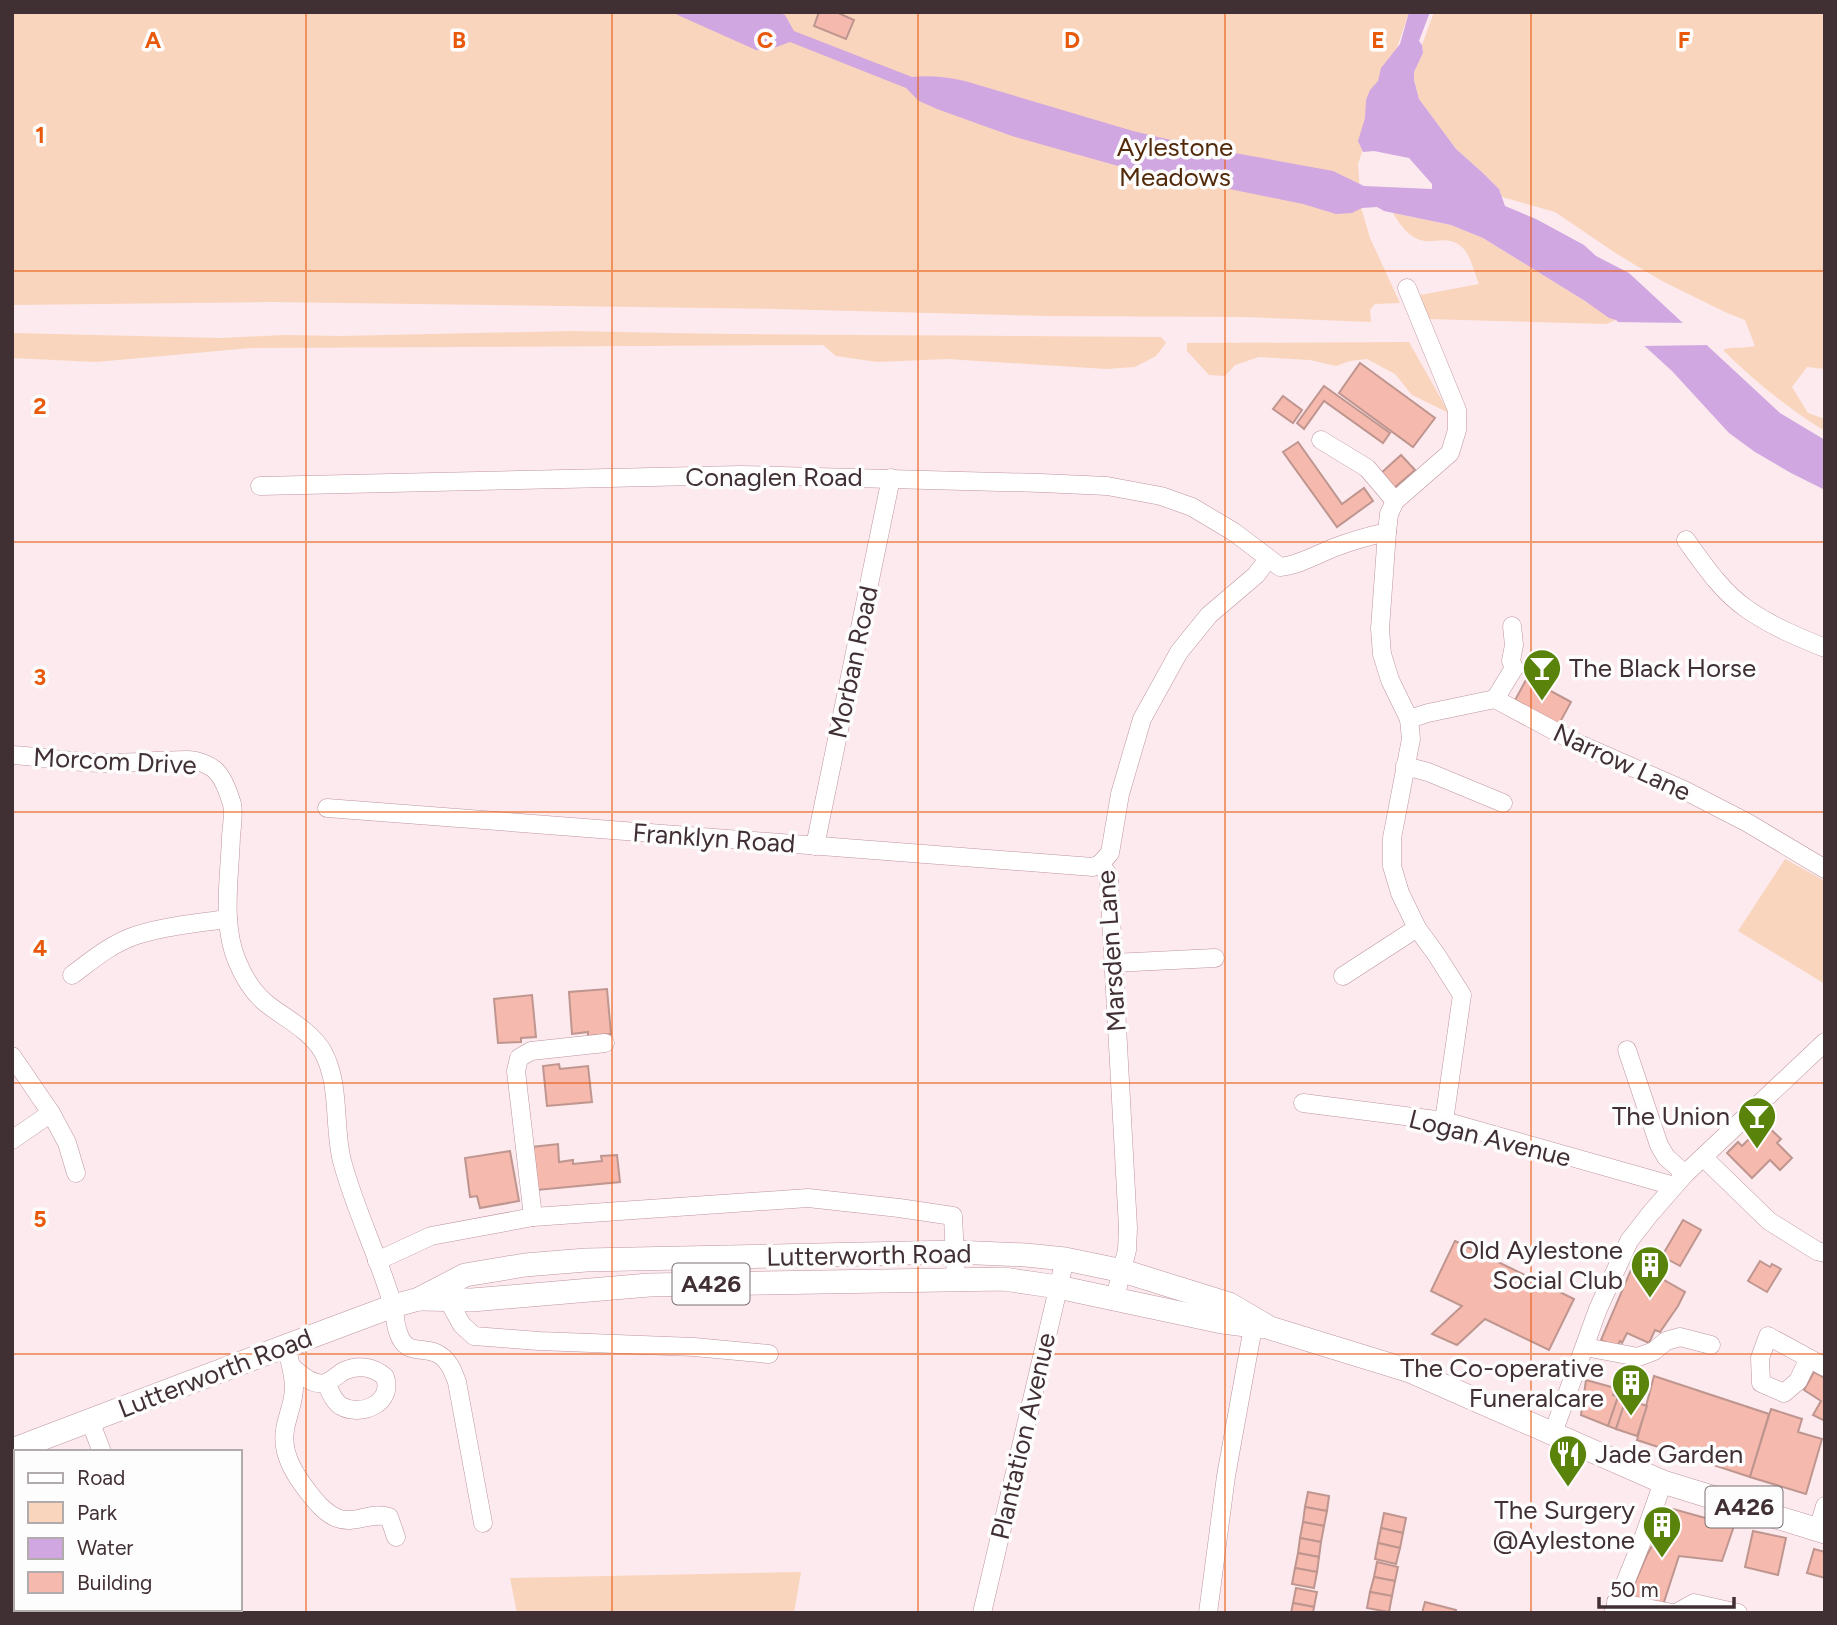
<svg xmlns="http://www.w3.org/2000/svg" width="1837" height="1625" font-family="Figtree,sans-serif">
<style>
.green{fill:#fad5bd}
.water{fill:#d0a7e1}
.pier{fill:#fceaee}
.building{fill:#f6b9ae;stroke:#bf968f;stroke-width:2}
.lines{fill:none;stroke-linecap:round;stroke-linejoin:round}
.minor-casing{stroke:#be959d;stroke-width:19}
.major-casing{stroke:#be959d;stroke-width:24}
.minor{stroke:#fff;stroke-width:18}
.major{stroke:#fff;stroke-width:23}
.grid{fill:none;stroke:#e8590c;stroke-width:2;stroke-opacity:0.55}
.labels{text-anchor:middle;stroke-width:7;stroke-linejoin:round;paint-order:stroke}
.shield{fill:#fdfdfd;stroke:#796e70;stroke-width:2}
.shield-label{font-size:24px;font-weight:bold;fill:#413033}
.park-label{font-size:26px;fill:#522a0a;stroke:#fdfdfd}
.street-label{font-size:26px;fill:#413033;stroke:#fdfdfd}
.poi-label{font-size:26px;fill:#413033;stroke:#fdfdfd;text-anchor:end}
.grid-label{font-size:23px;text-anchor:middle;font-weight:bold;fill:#e8590c;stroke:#fdfdfd;stroke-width:7;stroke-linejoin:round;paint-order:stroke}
</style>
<rect width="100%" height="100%" fill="#fceaee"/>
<g class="green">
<path d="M12,12h1397l-51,152 3,43 9,31 30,65 -25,1 -5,6 1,12 -126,-5 -197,-1 -271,-7 -507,-7 -258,3z"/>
<path d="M1434,12h391v357l-18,-2 -15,20 16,26 17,6v12c-37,-23 -71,-50 -102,-81 8,-4 22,-1 32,-4l-10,-26 -18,-7 -65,-32 -45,-27 -62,-42 -53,-15 -3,-8 -16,-16 -27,-24 -37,-50 -5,-19v-8l9,-19 -1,-8z"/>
<path d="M1393,213l58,12 32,13 102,63 24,16 7,3 -10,4 -179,-5 -7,-24 59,-11c-5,-12 -9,-33 -21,-40 -11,-7 -21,-2 -33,-3 -15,-2 -25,-16 -32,-28z"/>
<path d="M572,331c196,5 392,4 589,6l5,6 -10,13 -21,11 -29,2 -159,-10 -70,3 -41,-6 -13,-11 -572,3 -155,14 -84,-4v-25l209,5 63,-3 56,1z"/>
<path d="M1409,342l40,71 -37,-18 -17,-21 -28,-15 -17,2 -14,5 -26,-6 -51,-3 -24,8 -10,11 -16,-1 -22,-24v-8z"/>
<path d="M1785,859l40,22v103l-87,-53z"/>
<path d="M801,1572l-7,41h-277l-7,-35z"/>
</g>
<path class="water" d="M671,12h106l8,3 9,16 118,46c18,-2 35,0 53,4l168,50 63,15 137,25 31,15 68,3v-5l-23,-26 -35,-7 -11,1 -5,-11 7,-23 1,-18 4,-10 8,-9 3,-13 19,-24 9,-32h21l-11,29 3,4 1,8 -9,19v8l5,19 37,50 27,24 16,16 6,17 31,13 48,26 12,11 33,17 151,140 45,27v50l-34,-17 -36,-21 -26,-19 -57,-62 -56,-51 -7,-2 -24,-17 -102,-63 -32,-13 -67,-14 -7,-4 -15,1 -10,5 -16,1 -33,-10 -185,-38 -106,-30 -75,-27 -18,-8 -13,-13 -116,-46 -22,8h-12z"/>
<path class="pier" d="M1612,322l76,1 23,22 -72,1z"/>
<g class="building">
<path d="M819,12h17l18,8 -8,19 -32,-13z"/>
<path d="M1360,363l75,55 -22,29 -74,-54z"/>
<path d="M1324,386l66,47 -7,10 -59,-42 -20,28 -7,-6z"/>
<path d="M1283,396l19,14 -9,13 -20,-14z"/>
<path d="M1298,442l44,62 22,-16 9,13 -36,26 -54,-75z"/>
<path d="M1401,455l14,15 -22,19 -13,-15z"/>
<path d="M1527,678l44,24 -13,24 -44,-24z"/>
<path d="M607,989l4,45 -23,2v-4l-16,2 -3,-42z"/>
<path d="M532,995l4,42 -15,1v4l-23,1 -4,-44z"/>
<path d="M559,1064l1,5 28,-3 4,36 -45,4 -4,-40z"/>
<path d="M1760,1119l21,20 -4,4 15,15 -12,12 -10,-10 -18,18 -25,-25 11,-11 4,4 14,-14 -4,-5z"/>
<path d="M558,1144l1,18 14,-2v4l29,-3 -1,-5 16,-1 3,27 -83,8 -5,-43z"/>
<path d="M510,1151l9,50 -39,7 -3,-12 -7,1 -5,-39z"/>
<path d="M1683,1220l18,10 -21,36 -18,-10z"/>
<path d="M1455,1241l119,58 -25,51 -64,-31 -28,26 -25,-11 30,-28 -31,-15z"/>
<path d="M1760,1261l10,6 2,-3 9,5 -14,23 -19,-11z"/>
<path d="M1634,1263l51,29 -7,14 -18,26 -5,-2 -6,13 -22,-10 -5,10 -2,-2 -3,7 -16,-8z"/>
<path d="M1814,1372l11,6v43l-12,-6 8,-14 -17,-11z"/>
<path d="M1654,1376l115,38 -19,63 -113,-37z"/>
<path d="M1586,1380l29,8 -2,7 5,2 -10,29 -27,-11z"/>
<path d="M1618,1397l8,2 -10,30 -8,-3z"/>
<path d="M1626,1399l21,7 -10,30 -21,-7z"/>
<path d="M1771,1409l31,10 -4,13 24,7 -16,55 -56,-17z"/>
<path d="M1308,1492l21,4 -2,15 -22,-4z"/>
<path d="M16,1494v22l-4,-9v-12z"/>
<path d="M1305,1507l22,4 -3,15 -21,-4z"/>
<path d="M1673,1509l61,17 -12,35 -43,-5 -16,49 -34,-9 18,-41z"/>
<path d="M1384,1513l22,5 -3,15 -22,-5z"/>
<path d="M16,1519v90h67l1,4h-72v-8l3,-1 -3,-7v-71l3,-1 -2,-5z"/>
<path d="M1303,1522l21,4 -3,16 -21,-4z"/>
<path d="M1381,1528l22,5 -3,15 -22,-5z"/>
<path d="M1753,1531l33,7 -8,37 -33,-8z"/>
<path d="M1300,1538l21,4 -2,15 -21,-4z"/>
<path d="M1378,1543l22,5 -4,16 -21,-5z"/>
<path d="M1814,1549l11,3v26l-18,-5z"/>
<path d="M1298,1553l21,4 -2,15 -22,-4z"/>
<path d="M1377,1562l21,5 -3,14 -21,-4z"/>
<path d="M1295,1568l22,4 -3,16 -22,-4z"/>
<path d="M1374,1577l21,4 -3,15 -22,-4z"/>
<path d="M1296,1588l21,4 -3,15 -21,-4z"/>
<path d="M1370,1592l22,4 -3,16 -22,-4z"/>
<path d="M1425,1602l31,8 -1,3h-33z"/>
<path d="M1293,1603l21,4 -1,6h-22z"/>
</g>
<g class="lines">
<g class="minor-casing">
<g id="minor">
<path d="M1321,440l46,28 28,33"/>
<path d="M260,486l481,-11 300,8 66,3 54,10 31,11 42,25 46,35c19,-2 36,-12 53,-19 18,-7 36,-12 54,-16l2,-18 6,-13 55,-48 7,-23v-20l-50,-122"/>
<path d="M1387,532l-7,97 2,25 8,26 19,39 2,20 -19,99v28l8,27 17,35 19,26 26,41 -18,126"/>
<path d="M1686,540c18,25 36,52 61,69 24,17 51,28 78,39"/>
<path d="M1495,699l19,-31 -3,-7 3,-16 -2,-19"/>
<path d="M1409,719l19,-6 67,-14 82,44 107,47 64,33 77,46"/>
<path d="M12,755c32,2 64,8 95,8 27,0 53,-3 80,-3 9,0 22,4 29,11 7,7 13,23 16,33 2,9 0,22 -1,32 -1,40 -10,87 6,125 7,17 16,32 30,43 19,15 43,26 56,48 18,34 10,73 19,109 13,49 37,96 51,145 2,8 2,18 5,26 8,24 21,14 38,21 12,5 17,18 21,29l26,141"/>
<path d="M1405,766l23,6 75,31"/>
<path d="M327,808l766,59 7,-3"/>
<path d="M815,846l76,-368"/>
<path d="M1113,963l102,-5"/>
<path d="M72,975c20,-15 40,-32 65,-40 29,-9 61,-12 91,-16"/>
<path d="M1343,976l74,-48"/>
<path d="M1627,1050l32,95 7,12 19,17"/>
<path d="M12,1056l39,57 16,30 9,30"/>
<path d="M1303,1103l141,18 230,65"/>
<path d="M12,1140l39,-27"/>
<path d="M1703,1157l66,64 48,30 8,2"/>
<path d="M533,1217l-17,-146 3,-13 12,-7 74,-8"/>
<path d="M377,1261l54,-25 102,-19 275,-19 91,10 54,8 3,63"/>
<path d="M1115,1298l12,-48 1,-22 -19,-348 -2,-7 -7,-9 10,-11 10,-59 22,-75 37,-67 30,-37 47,-40 12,-16"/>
<path d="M448,1300l14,25 12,11 65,5 155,6 75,7"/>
<path d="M286,1346c3,13 8,27 8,42 0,14 -7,28 -9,42 -4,24 10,45 24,63 8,10 16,20 28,25 17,7 35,-7 52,-1l7,20"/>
<path d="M1585,1347l53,10 16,-6 12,-10 14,-4 31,8"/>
<path d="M1809,1358l-11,23 -14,12 -23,-10 -1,-25 8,-22 57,31"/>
<path d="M292,1367c8,7 21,19 33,16 7,-2 13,-9 19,-12 14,-7 30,-4 41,6 9,27 -25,40 -44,29 -8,-5 -11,-15 -15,-23"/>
<path d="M90,1421l12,31"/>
<path d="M1553,1433l45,-124 31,-68 21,-27 35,-40 140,-132"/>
<path d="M1818,1530l7,-24"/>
<path d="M1616,1602l56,11"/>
<path d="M141,1609v4"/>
<path d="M982,1613l83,-354"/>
<path d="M1208,1613l18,-137 27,-149"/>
<path d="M1613,1613l31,-77 19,-54"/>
<path d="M1676,1613l18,-10 44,10"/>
</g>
</g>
<g class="major-casing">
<g id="major">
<path d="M421,1299l51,1 177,-15 355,-6 54,8 164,35 41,5"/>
<path d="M12,1450l274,-104 107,-40 26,-7 46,-24 60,-10 61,-5 369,-8 71,3 39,4 58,12 106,33 41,24 140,43 253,111 162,50"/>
</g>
</g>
<use href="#minor" class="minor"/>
<use href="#major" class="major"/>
</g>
<path class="grid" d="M306,12v1601M612,12v1601M918,12v1601M1225,12v1601M1531,12v1601M12,271h1813M12,542h1813M12,812h1813M12,1083h1813M12,1354h1813"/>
<defs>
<g id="bar-pin" transform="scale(2.0125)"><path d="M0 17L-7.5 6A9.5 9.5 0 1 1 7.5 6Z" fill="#5a830b" stroke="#fdfdfd"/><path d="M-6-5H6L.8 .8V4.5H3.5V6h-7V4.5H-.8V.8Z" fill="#fff"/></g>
<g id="building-pin" transform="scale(2.0125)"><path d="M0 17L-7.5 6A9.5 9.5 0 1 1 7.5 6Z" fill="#5a830b" stroke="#fdfdfd"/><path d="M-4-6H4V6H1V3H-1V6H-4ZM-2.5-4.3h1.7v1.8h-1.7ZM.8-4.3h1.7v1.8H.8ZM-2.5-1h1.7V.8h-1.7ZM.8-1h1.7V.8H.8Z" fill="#fff"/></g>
<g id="restaurant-pin" transform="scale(2.0125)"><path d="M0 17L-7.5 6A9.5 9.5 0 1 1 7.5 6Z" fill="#5a830b" stroke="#fdfdfd"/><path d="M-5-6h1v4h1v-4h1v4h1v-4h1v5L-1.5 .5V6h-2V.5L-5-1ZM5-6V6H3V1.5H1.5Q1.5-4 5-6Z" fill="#fff"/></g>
</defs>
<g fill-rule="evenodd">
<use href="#bar-pin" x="1542" y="668"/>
<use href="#bar-pin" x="1757" y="1116"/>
<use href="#building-pin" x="1650" y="1265"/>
<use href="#building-pin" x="1631" y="1383"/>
<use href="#restaurant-pin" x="1568" y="1454"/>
<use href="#building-pin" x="1662" y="1525"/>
</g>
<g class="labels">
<g class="shield">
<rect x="672.5" y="1263.5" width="77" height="41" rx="5"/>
<rect x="1705.5" y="1486.5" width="77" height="41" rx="5"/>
</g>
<g class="shield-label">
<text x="711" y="1292">A426</text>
<text x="1744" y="1515">A426</text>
</g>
<g class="park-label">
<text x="1175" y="156">Aylestone<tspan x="1175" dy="30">Meadows</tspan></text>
</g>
<g class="street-label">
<text x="774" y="486">Conaglen Road</text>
<text transform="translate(853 662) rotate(-78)" y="9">Morban Road</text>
<text transform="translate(115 761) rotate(3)" y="9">Morcom Drive</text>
<text transform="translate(1622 762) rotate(25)" y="9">Narrow Lane</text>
<text transform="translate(714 838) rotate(4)" y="9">Franklyn Road</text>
<text transform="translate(1111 951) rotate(-94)" y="9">Marsden Lane</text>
<text transform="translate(1490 1138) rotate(14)" y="9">Logan Avenue</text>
<text transform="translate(869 1255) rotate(-1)" y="9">Lutterworth Road</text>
<text transform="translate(215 1373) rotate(-21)" y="9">Lutterworth Road</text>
<text transform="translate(1023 1436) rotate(-77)" y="9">Plantation Avenue</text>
</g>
<g class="poi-label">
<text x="1569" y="677" text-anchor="start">The Black Horse</text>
<text x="1730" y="1125">The Union</text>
<text x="1623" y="1259">Old Aylestone<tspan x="1623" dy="30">Social Club</tspan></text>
<text x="1604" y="1377">The Co-operative<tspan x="1604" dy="30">Funeralcare</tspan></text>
<text x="1595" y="1463" text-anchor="start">Jade Garden</text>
<text x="1635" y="1519">The Surgery<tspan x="1635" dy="30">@Aylestone</tspan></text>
</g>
</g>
<g class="grid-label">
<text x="153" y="48">A</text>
<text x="459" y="48">B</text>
<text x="765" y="48">C</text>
<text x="1072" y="48">D</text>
<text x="1378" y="48">E</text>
<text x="1684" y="48">F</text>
<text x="40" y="143">1</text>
<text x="40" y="414">2</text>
<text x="40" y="685">3</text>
<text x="40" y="956">4</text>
<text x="40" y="1227">5</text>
</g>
<rect width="1837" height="1625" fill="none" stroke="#413033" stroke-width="28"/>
<rect x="14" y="1450" width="228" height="161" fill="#fdfdfd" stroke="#b2abac" stroke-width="2"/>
<rect x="28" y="1473" width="35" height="10" fill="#ffffff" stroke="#b2abac" stroke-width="2"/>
<text x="77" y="1485" font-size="21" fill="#413033">Road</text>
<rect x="28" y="1502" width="35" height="21" fill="#fad5bd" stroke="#b2abac" stroke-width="2"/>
<text x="77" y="1520" font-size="21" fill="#413033">Park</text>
<rect x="28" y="1538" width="35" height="21" fill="#d0a7e1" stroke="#b2abac" stroke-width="2"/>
<text x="77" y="1555" font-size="21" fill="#413033">Water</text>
<rect x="28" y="1572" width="35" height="21" fill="#f6b9ae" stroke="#b2abac" stroke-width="2"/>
<text x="77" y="1590" font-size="21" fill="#413033">Building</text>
<path d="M1599 1597v10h135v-10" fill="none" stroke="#413033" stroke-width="3.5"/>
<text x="1610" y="1597" font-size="21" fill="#413033" stroke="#fdfdfd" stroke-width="5" paint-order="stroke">50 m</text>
</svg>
